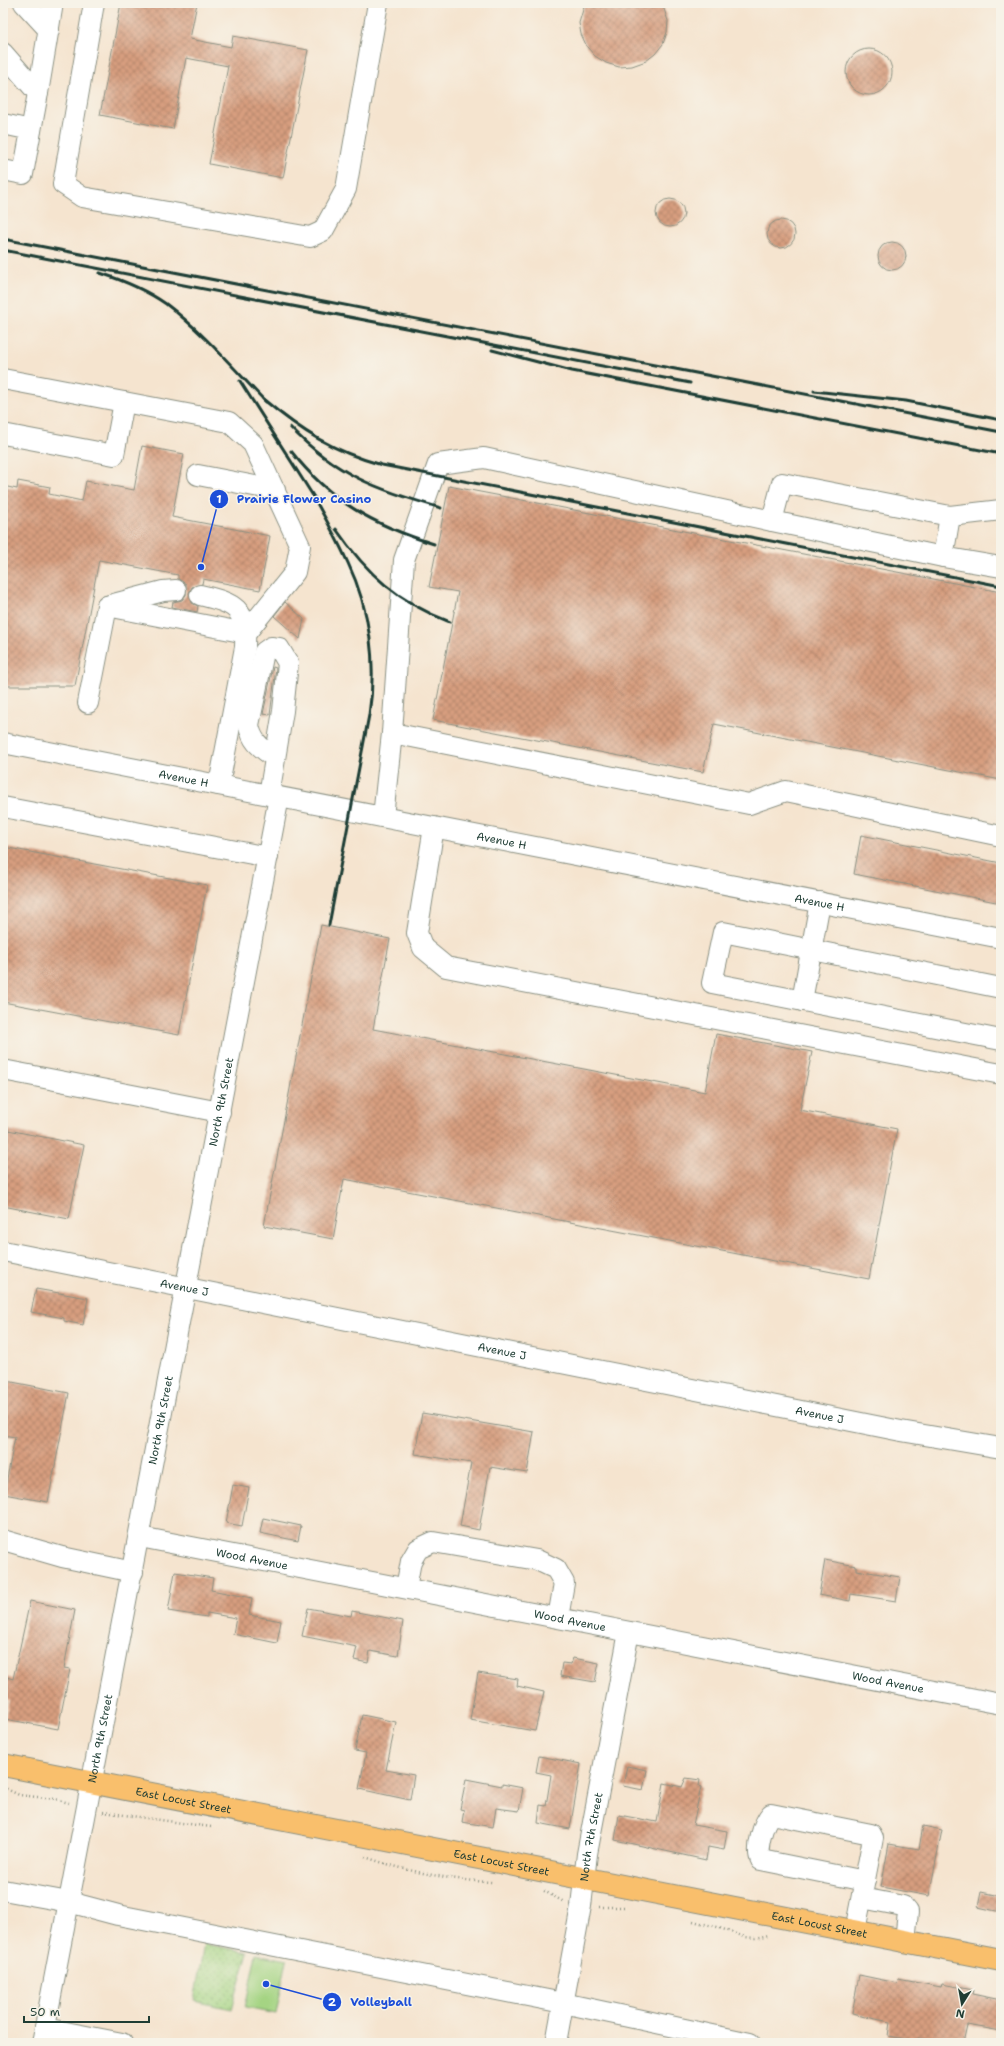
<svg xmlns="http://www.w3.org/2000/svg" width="1004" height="2046" font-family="'Shantell Sans',sans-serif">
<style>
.grass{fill:url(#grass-dots);stroke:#62885c}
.pitch{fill:#a5d483;stroke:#62885c}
.building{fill:url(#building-cross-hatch)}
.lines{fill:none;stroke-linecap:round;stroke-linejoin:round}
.minor-casing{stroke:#8a9082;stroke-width:22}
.major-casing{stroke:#8a9082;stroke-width:24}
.path{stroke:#8a9082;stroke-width:2.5;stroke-dasharray:1 3;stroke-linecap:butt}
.minor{stroke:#fff;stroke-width:20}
.major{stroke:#f9bf6c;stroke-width:22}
.rail{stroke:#1f3d34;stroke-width:3}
.labels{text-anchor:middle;stroke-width:3;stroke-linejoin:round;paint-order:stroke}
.street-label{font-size:11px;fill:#1f3d34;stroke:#f7f3e8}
.leader{fill:none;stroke:#1d4ed8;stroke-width:1.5}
.callout-dot{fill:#1d4ed8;stroke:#f7f3e8;stroke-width:1.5}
.mark-label{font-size:12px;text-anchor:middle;font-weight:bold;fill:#fff}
.callout-label{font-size:12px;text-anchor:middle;font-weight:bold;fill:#1d4ed8;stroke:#f7f3e8;stroke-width:3;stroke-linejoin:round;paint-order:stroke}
</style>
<defs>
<pattern id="grass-dots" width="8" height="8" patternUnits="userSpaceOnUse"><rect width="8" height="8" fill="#a5d483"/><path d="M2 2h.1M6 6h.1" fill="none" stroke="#86ad6c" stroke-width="1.8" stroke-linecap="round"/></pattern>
<pattern id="building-cross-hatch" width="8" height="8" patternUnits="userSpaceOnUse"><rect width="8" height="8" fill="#d79e7f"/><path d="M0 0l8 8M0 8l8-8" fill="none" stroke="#ae8269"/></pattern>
</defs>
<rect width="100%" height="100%" fill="#f7f3e8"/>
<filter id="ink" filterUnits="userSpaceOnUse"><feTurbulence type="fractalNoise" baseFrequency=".025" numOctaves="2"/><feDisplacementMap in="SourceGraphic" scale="8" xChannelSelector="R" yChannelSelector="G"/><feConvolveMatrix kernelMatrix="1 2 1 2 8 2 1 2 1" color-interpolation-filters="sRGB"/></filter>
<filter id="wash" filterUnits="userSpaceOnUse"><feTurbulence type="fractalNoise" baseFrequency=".012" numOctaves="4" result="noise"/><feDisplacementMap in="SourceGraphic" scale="16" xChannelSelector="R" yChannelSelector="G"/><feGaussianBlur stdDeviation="0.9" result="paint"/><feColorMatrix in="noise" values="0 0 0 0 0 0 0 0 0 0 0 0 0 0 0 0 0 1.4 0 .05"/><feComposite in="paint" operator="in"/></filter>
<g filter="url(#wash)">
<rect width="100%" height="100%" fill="#f5e4cf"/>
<path class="grass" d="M204,1944l44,8 -16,57 -38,-8z"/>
<path class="pitch" d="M256,1954l31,6 -11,54 -31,-6z"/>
<g id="blocks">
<g class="building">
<path d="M121,3h76l-7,36 41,8 2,-11 75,14 -25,128 -74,-14 19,-98 -42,-8 -13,71 -73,-14z"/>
<path d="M585,3h77l6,18 -1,11 -4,12 -8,10 -9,7 -14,5 -13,1 -13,-4 -11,-7 -8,-9 -6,-13 -2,-11z"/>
<circle cx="869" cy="72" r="23"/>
<circle cx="670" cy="213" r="14"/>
<circle cx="781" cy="234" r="14"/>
<circle cx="892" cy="256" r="14"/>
<path d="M142,446l42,8 -12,63 98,19 -10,54 -57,-11 -1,5 -10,3 -3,6 3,10 6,3 -1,6 -25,-5 1,-5 9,-2 4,-5v-11l-8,-5v-4l-79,-15 -24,126h-72v-200l14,3 1,-8 32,6 -1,7 33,7 4,-20 48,9z"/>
<path d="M449,486l552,106v188l-287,-56 -11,48 -270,-52 25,-128 -29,-5z"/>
<path d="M285,602l19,17 -4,20 -26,-23z"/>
<path d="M273,667l3,1 -6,47 -7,-1z"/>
<path d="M861,835l140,28v40l-147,-29z"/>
<path d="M3,847l204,38 -28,150 -176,-33z"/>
<path d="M321,925l69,14 -17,90 332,63 11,-58 96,18 -12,58 97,19 -28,150 -525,-100 -11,60 -69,-13z"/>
<path d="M3,1129l81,16 -15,74 -66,-13z"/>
<path d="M36,1289l52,9 -5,27 -19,-4v-3l-33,-6z"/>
<path d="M7,1381l62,12 -21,109 -44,-8 11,-57 -12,-2v-33z"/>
<path d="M422,1413l112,19 -7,41 -37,-6 -11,63 -19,-4 11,-63 -56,-9z"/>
<path d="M233,1485l16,3 -7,38 -16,-3z"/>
<path d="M263,1518l38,8 -3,15 -38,-8z"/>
<path d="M825,1560l31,6v4l44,7 -4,24 -45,-7 -1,7 -31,-6z"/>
<path d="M175,1572l38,6 -2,12 41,8 -3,17 32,6 -4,22 -44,-9 3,-16 -29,-5v4l-39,-6z"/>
<path d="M30,1601l45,9 -11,58 6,1 -12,60 -53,-10 4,-19 -6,-2v-22l10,3z"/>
<path d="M308,1608l43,8 1,-5 51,10 -5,35 -28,-5 -2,12 -14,-3 3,-13 -55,-11z"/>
<path d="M573,1658l26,5 -4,19 -35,-6 2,-13 9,1z"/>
<path d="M478,1673l40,6 -1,7 27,6 -9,39 -65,-11z"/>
<path d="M362,1715l34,7 -10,48 28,5 -4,25 -51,-11 7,-36 -11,-2z"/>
<path d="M539,1756l42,8 -11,65 -32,-6 2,-18 6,1 5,-31 -15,-3z"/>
<path d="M627,1766l20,4 -4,20 -20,-4z"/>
<path d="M686,1778l14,2 -1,6 2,1 -8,38 34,6 -3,19 -16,-3 -2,13 -91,-20 4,-25 38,7 7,-39 18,4z"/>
<path d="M466,1779l36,7v-2l21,4 -4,23 -23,-3 -3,19 -31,-5 2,-12 -4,-1z"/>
<path d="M923,1826l19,4 -13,66 -48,-9 8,-43 30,5z"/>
<path d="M981,1892l20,4v16l-23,-5z"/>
<path d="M859,1975l38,8 1,-4 43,8 1,-3 31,6 -1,4 29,6v31l-34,-6 -4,18h-22l-23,-5 -1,3 -29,-5 2,-14 -38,-8z"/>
</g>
</g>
</g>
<g filter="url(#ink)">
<use href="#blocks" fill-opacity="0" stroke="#8a9082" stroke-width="1"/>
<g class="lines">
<g class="minor-casing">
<g id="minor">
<path d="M24,3l25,27"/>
<path d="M94,3l-31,181 19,13 228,40 13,-6 23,-42 32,-186"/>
<path d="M3,53l35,40 15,-90"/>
<path d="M3,124l28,6"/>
<path d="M3,170l20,4 15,-81"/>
<path d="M3,379l226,43 24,22 47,102 -5,26 -49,61"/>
<path d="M3,434l111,21 10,-53"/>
<path d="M198,475l77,15"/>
<path d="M950,516l-7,41 58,10"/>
<path d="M772,521l171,36"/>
<path d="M200,595c35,8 47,13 45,52l-26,138"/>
<path d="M110,605l53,-14 13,-1"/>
<path d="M107,606l139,27"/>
<path d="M88,703l19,-97"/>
<path d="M392,733l12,-173 34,-96 46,-6 288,63 10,-38 168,33 51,-6"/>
<path id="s1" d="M3,743l998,195"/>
<path d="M269,795l14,-84 5,-48 -9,-15 -8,-1 -7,5 -15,73c3,18 13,23 26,33"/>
<path d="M3,807l265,50"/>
<path d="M383,817l9,-84 357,71 37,-13 215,45"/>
<path d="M434,827l-17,106 6,15 23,19 555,107"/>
<path d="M1001,988l-278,-56 -11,51 289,57"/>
<path d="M802,1001l18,-99"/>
<path d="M3,1070l217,42"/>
<path id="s2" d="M3,1251l898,180 100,17"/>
<path id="s3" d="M140,1537l861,167"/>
<path d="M3,1540l59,17 71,15"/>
<path d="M406,1588l5,-27 7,-12 15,-7 104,18 19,9 8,14 -6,35"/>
<path d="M3,1890l66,12 49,13 445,88 187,40"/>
<path d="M862,1898l41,8 5,6 -3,29"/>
<path d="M855,1931l18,-93 -2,-4 -100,-20c-8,9 -16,36 -10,46l104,21"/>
<path d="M45,2028l77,15"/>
<path id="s4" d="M42,2043l237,-1246"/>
<path id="s5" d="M556,2043l25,-137 6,-52 42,-222"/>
</g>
</g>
<g class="major-casing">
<g id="major">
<path id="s6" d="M3,1765l998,195"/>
</g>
</g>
<g class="path">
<path d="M3,1787l16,8 36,4 14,4"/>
<path d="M103,1812l108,15"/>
<path d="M365,1857c41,14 83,23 127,25"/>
<path d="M544,1891l20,11"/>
<path d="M599,1907h25"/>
<path d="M693,1921l24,6 28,10 10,1 14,-3"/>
</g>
<use href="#minor" class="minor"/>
<use href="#major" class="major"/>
<g class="rail">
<path d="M3,239l998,193"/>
<path d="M3,250l687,133"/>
<path d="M100,273c22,7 46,17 66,31 37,28 68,65 100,98"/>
<path d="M492,350l80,21 429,83"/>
<path d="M240,381l77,121"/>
<path d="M814,391l92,10 95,19"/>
<path d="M263,399c38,32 71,53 119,66l619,121"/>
<path d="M290,427c46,48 88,63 151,81"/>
<path d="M291,451c39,50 82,74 143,93"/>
<path d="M314,498c12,21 24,43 34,65 22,46 29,101 21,152l-40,210"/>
<path d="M336,529c31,45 62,73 114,93"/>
</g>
</g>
</g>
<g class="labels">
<g class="street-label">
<text dy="4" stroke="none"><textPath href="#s1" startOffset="184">Avenue H</textPath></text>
<text dy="4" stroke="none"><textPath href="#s1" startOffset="508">Avenue H</textPath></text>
<text dy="4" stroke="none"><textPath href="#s1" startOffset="832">Avenue H</textPath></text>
<text dy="4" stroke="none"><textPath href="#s4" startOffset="958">North 9th Street</textPath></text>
<text dy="4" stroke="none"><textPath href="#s2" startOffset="185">Avenue J</textPath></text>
<text dy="4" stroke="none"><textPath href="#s2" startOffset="509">Avenue J</textPath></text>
<text dy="4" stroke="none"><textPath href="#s2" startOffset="833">Avenue J</textPath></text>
<text dy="4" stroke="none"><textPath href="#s4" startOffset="634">North 9th Street</textPath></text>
<text dy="4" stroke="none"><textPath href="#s3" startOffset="114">Wood Avenue</textPath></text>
<text dy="4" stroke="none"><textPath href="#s3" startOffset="438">Wood Avenue</textPath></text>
<text dy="4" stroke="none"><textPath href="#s3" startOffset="762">Wood Avenue</textPath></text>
<text dy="4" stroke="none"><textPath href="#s4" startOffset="310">North 9th Street</textPath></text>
<text dy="4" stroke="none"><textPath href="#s6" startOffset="184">East Locust Street</textPath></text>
<text dy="4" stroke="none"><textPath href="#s5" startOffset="209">North 7th Street</textPath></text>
<text dy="4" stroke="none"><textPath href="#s6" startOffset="508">East Locust Street</textPath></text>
<text dy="4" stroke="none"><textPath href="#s6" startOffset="832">East Locust Street</textPath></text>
</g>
</g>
<path class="leader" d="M201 567L219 499M266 1984L332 2002"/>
<g class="callout-dot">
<circle cx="201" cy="567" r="4"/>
<circle cx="266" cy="1984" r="4"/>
<circle cx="219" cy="499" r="10"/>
<circle cx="332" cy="2002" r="10"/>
</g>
<g class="mark-label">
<text x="219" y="503">1</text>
<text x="332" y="2006">2</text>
</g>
<g class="callout-label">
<text x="304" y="503">Prairie Flower Casino</text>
<text x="381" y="2006">Volleyball</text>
</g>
<rect width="1004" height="2046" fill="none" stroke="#f7f3e8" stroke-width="16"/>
<g transform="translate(962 2004) rotate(191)" stroke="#f7f3e8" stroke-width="3" paint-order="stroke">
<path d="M0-3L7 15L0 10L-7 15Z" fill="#1f3d34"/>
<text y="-6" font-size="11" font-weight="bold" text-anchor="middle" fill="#1f3d34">N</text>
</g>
<path d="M24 2016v6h125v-6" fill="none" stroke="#1f3d34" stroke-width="2"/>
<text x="30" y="2016" font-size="12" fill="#1f3d34" stroke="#f7f3e8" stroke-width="3" paint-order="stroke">50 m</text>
</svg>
